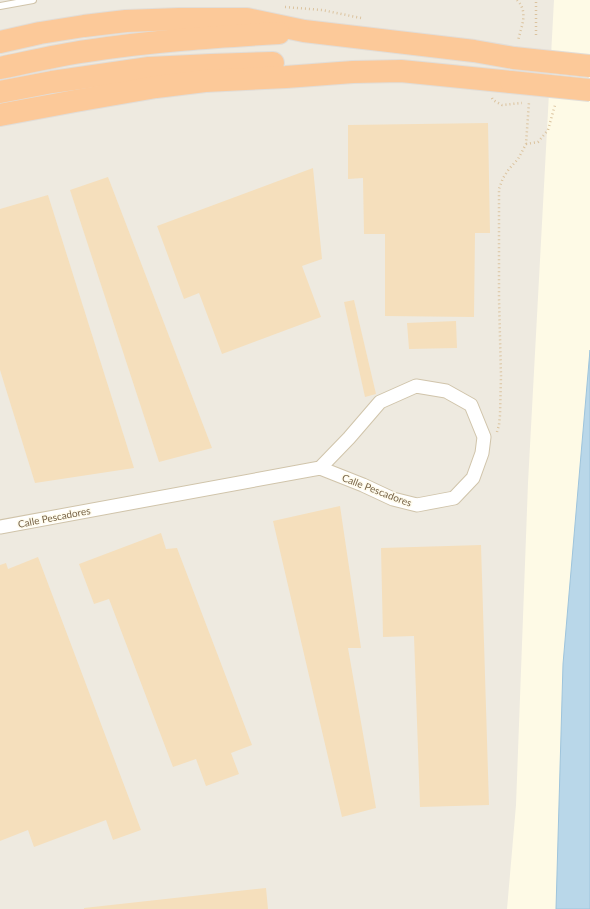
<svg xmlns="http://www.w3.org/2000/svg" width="590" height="909" font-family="Lato,sans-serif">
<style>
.industrial{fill:#eeeae0}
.water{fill:#b9d7e9;stroke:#9ec4dc}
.building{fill:#f5dfbc}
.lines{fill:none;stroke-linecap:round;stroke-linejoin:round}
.service-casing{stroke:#d0c4aa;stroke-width:8}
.minor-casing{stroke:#d0c4aa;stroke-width:15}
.motorway-casing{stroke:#e2ddd7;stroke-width:24}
.path{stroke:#dbc39e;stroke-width:2.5;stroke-dasharray:1 3;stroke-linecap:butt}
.service{stroke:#fff;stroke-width:6}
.minor{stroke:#fff;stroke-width:13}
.motorway{stroke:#fcc999;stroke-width:22}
.motorway-bridge-casing{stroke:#e2ddd7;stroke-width:24;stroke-linecap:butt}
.motorway-bridge{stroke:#fcc999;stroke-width:22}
.labels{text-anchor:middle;stroke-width:3;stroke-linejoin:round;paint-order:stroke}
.street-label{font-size:10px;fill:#796548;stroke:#fffcee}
</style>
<rect width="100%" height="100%" fill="#fefae6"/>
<path class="industrial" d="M0,0h554l-26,483 -12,322 -9,104h-507z"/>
<path class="water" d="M590,350v559h-34l7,-245z"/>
<g class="building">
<path d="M488,123l2,110h-15l-1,84 -89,-1v-82h-21l-1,-56 -15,1v-54z"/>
<path d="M313,168l9,91 -20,7 19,51 -99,37 -23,-61 -15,6 -27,-73z"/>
<path d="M108,177l104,271 -53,14 -89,-272z"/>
<path d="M48,195l86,273 -99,15 -35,-113v-161z"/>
<path d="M354,300l22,94 -11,3 -21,-95z"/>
<path d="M456,321l1,27 -48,1 -2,-26z"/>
<path d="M340,506l21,142h-13l28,160 -34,9 -69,-296z"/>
<path d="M161,533l5,16 11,-1 75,197 -21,8 8,21 -33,12 -10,-27 -23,8 -64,-168 -15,5 -15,-40z"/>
<path d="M481,545l8,260 -69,2 -6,-171 -31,1 -2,-89z"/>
<path d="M38,557l103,273 -28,10 -7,-20 -72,27 -6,-17 -28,11v-276l6,-2 2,6z"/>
<path d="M266,888l2,21h-184v-1z"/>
</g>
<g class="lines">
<g class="service-casing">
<path id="service" d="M0,6l33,-6"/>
</g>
<g class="minor-casing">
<path id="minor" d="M0,527l320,-59 43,17 30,14 24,6 37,-7 19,-20 9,-25 2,-16 -13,-32 -25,-14 -30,-5 -36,16 -31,36 -29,30"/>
</g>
<g class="motorway-casing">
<g id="motorway">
<path d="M0,42l40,-9 44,-7 42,-5 53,-2h68l57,12 170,20 40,7"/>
<path d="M0,68c29,-6 58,-13 87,-17 64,-10 127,-14 192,-18"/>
<path d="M0,92l52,-10 97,-14 62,-3 62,-2"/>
<path d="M0,115l75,-14 81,-14 49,-6 81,-4 67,-5 48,-1 110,11"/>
</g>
</g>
<g class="path">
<path d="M517,0c12,12 4,27 1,41"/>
<path d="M285,7l37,3 39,8"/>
<path d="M536,35v-35"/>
<path d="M492,98l1,2 9,5 20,-2"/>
<path d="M526,144l12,-2 10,-12 7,-25"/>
<path d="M497,432l2,-7 1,-10 1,-39 -2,-78v-109l4,-11 6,-9 9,-10 8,-15 3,-42"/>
</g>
<use href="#service" class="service"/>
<use href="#minor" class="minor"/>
<use href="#motorway" class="motorway"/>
<g class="motorway-bridge-casing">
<g id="motorway-bridge">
<path d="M514,58l76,8"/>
<path d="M511,82l10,1 69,7"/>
</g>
</g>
<use href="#motorway-bridge" class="motorway-bridge"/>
</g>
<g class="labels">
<g class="street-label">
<text transform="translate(377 490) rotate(21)" y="4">Calle Pescadores</text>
<text transform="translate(54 517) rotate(-11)" y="4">Calle Pescadores</text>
</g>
</g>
</svg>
